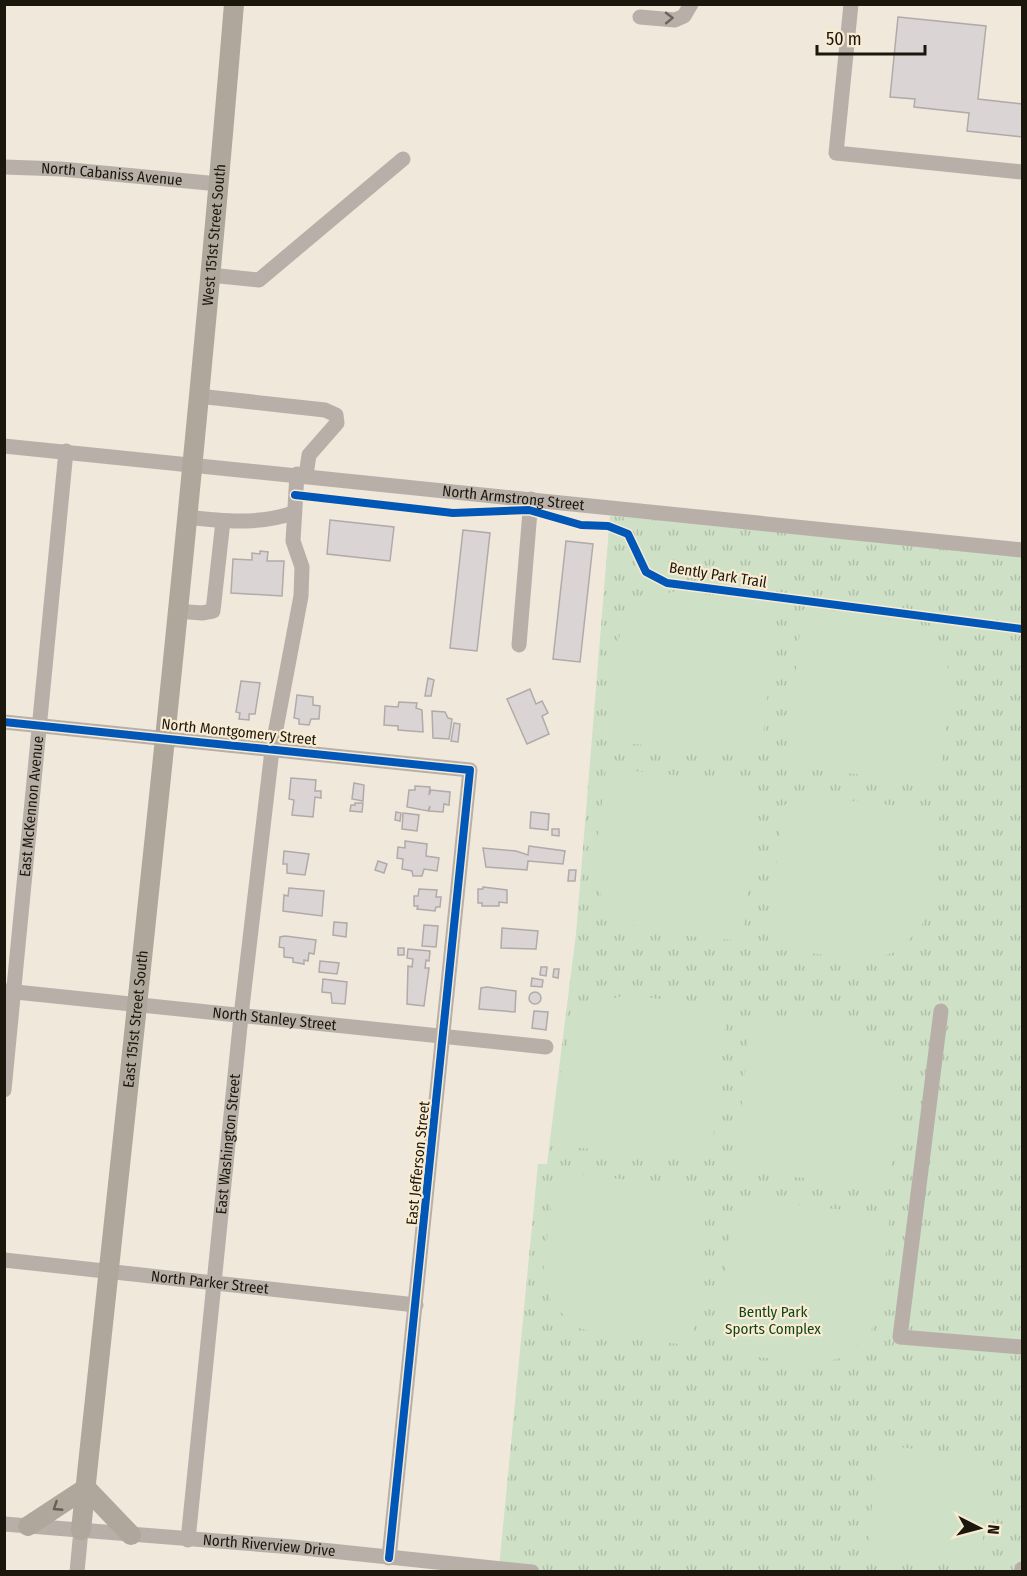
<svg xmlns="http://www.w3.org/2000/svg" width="1027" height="1576" font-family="'Fira Sans Condensed',sans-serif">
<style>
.park{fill:url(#park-tufts)}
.pitch{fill:#cee0c6}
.building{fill:#dad4d4;stroke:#b0aaa9;stroke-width:1.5}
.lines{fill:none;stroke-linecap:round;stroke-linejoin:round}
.minor{stroke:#b8b0a8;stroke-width:15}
.major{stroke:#b0a79c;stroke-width:20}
.cycleway-casing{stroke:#f9ebd2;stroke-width:11}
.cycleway{stroke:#0057b8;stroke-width:8}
.oneway{stroke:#6a645a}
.oneway2{stroke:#665f54}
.labels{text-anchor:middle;stroke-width:4.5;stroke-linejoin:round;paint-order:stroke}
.street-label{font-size:15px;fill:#1b170d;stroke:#f9ebd2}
.park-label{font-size:15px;fill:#0e461a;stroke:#f9ebd2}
</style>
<defs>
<pattern id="park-tufts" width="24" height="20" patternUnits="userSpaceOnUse" patternTransform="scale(1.5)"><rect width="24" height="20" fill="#cee0c6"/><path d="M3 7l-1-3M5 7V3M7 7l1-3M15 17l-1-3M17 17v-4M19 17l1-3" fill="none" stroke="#b0bfa9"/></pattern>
</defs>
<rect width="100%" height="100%" fill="#f0e8db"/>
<path class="park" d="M610,516l412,36v1019l-576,1 53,-4 39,-404h9l29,-230z"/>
<g class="pitch">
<path d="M677,591l101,12 -16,141 -11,12 -146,-15c4,-42 2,-122 45,-143 8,-4 19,-5 27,-7z"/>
<path d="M802,610l78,7 39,11 25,25 7,29 -11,101 -141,-15 -12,-11z"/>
<path d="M606,768l141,15 11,11 -15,147 -77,-7 -40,-11 -24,-25 -8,-29z"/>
<path d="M794,795l146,15 -7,78 -12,40 -25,24 -28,8 -101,-12 16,-141z"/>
<path d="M626,995l101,12 -15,142 -12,12 -146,-16c4,-41 2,-121 45,-142 8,-4 19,-5 27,-8z"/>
<path d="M751,1014l78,8 39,10 24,26 8,28 -11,101 -142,-15 -11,-11z"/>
<path d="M555,1172l141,15 11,11 -15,147 -77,-7 -40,-11 -24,-25 -8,-29z"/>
<path d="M743,1199l147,16 -9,78 -10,39 -26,25 -28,7 -101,-12 16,-141z"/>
<path d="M878,1445l114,12 -12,109 -113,-12z"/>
</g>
<g class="building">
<path d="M898,17l88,9 -8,73 44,5v33l-55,-6 2,-18 -55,-6 1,-8 -25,-2z"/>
<path d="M330,520l64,7 -4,34 -63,-7z"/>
<path d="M463,530l27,3 -13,118 -27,-3z"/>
<path d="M566,541l27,3 -13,118 -27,-3z"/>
<path d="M260,551l8,1 -1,9h17l-2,35 -51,-3 2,-34 19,1v-7l8,1z"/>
<path d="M428,678l6,2 -3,16h-6z"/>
<path d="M241,681l19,2 -5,31h-6v6l-10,-1 1,-6 -4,-1z"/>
<path d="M530,689l6,15 6,-3 6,12 -6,3 7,18 -22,10 -20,-45z"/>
<path d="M297,695l16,2v8l7,1 -1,13h-8l-2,6 -10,-1v-5l-5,-1z"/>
<path d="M399,702l18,1 -1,5 6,2 1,22 -25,-2v-4l-14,-1 1,-19 13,1z"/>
<path d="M432,711l13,1 3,6 4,1 -3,20 -16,-1z"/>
<path d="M454,723l6,1 -2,18 -7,-1z"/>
<path d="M291,778l25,2 -1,11h6v7l-6,-1 -2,20 -21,-2 2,-15 -5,-1z"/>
<path d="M354,783l10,2 -1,16 -11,-2z"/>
<path d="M415,786l15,1 -1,8 2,-5 19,2 -1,13 -5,-1 -1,8 -14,-1 1,-5 -2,5 -21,-4 2,-17h6z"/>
<path d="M355,803h8l-1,9 -12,-1 1,-6h4z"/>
<path d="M396,812l5,1 -1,8 -5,-1z"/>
<path d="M531,812l18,2 -1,16 -18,-2z"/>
<path d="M403,813l16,2 -2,16 -15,-2z"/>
<path d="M552,829h7v7l-7,-1z"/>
<path d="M405,841l22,3 -1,12 13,2 -2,13 -13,-2 -2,7h-9l-1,-5 -10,-2 1,-10 -6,-1 1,-11 7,1z"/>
<path d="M529,846l36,5 -2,13 -35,-3 -1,9 -41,-3 -3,-19 33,3 12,4z"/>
<path d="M284,851l25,3 -4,21 -18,-2v-9h-4z"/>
<path d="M378,861l9,3 -3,9 -9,-3z"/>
<path d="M569,870h7l-1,11h-7z"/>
<path d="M483,887l24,3v13l-8,-1v4h-17v-3h-4v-14h5z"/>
<path d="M289,888l35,3 -2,25 -39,-5 1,-16 4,1z"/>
<path d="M419,889l18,1 -1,7h5l-1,10h-4l-1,4 -18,-2 1,-3h-4v-10h4z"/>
<path d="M334,922l13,1 -1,14 -13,-2z"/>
<path d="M424,925l14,1 -2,21 -14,-1z"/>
<path d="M502,928l36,3 -2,18 -35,-1z"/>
<path d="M285,936l31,4 -2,14 -5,-1 -1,8 -4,-1v4l-11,-2v-4l-9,-1v-9l-5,-1 1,-10z"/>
<rect x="398" y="948" width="6" height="7"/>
<path d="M408,949l22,2 -1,10 -3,-1 -1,8h4l-5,38 -17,-2 1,-38 4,1 1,-8 -6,-1z"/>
<path d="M320,961l19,2 -2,11 -18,-2z"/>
<path d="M541,967h6l-1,9 -6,-1z"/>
<path d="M554,969h5l-1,9 -5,-1z"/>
<path d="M532,978l11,2 -1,7 -11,-1z"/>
<path d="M323,979l24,3 -2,22 -13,-1 -1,-10 -9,-1z"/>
<path d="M487,987l29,4 -1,21 -36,-3 2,-21z"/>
<circle cx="535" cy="998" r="6"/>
<path d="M534,1011l14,1 -2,18 -14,-2z"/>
</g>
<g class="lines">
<g class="minor">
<path d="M851,4l-15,149 186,19"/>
<path d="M640,17l35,3 9,-4 7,-12"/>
<path id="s1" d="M4,167l57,2 158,15"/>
<path d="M210,275l49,5 144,-121"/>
<path d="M198,396l127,14 11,5 1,8 -28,32 -3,20"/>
<path id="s2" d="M4,446l1018,104"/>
<path d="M186,517c35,4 73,8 107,-4"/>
<path d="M176,611l26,2 11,-2 10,-90"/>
<path d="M519,645l12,-146"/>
<path d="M4,722l466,48 -81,788"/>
<path id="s3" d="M6,991l540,56"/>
<path d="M941,1011l-41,326 122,10"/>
<path id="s4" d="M4,1090l62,-639"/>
<path id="s5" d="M4,1260l412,45"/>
<path id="s6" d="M4,1524l289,23 239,25"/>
<path id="s7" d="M188,1540l53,-524 31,-266 29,-154 1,-29 -9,-26 4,-67"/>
<path d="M77,1572l4,-42"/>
<path d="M1021,1572l1,-3"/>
</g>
<g class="major">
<path d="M86,1488l45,47"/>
<path d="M28,1526l58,-38"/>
<path id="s8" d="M81,1530c54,-508 111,-1016 153,-1526"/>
</g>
<g class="cycleway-casing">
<g id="cycleway">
<path d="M295,495l158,18 76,-3 52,15 27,1 20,8 18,38 21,11 355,46"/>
<path d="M4,722l466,48 -81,788"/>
</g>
</g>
<use href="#cycleway" class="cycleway"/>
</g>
<defs><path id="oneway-chevron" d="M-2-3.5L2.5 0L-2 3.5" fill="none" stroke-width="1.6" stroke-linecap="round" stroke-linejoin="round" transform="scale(1.5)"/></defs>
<use class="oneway" href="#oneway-chevron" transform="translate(669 18) rotate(-1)"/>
<use class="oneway2" href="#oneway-chevron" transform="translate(57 1507) rotate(147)"/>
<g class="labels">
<g class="street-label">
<text dy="5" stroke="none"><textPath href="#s1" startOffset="108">North Cabaniss Avenue</textPath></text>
<text dy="5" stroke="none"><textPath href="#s8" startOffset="1302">West 151st Street South</textPath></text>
<text dy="5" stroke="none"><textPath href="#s2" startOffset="512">North Armstrong Street</textPath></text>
<text transform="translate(718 575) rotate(9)" y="5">Bently Park Trail</text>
<text transform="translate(239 732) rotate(6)" y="5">North Montgomery Street</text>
<text dy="5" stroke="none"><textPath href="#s4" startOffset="285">East McKennon Avenue</textPath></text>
<text dy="5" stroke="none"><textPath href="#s8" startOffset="514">East 151st Street South</textPath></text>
<text dy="5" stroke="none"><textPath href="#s3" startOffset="270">North Stanley Street</textPath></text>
<text dy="5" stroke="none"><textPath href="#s7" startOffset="398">East Washington Street</textPath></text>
<text transform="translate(418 1163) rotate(-84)" y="5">East Jefferson Street</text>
<text dy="5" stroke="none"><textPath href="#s5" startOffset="207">North Parker Street</textPath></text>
<text dy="5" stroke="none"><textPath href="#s6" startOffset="266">North Riverview Drive</textPath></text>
</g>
<g class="park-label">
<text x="773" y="1317">Bently Park<tspan x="773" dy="17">Sports Complex</tspan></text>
</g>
</g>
<rect width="1027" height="1576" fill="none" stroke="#1b170d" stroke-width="12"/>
<g transform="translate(979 1528) rotate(96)" stroke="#f9ebd2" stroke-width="4.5" paint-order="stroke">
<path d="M0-4.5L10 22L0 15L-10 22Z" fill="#1b170d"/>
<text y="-9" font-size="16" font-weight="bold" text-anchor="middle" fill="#1b170d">N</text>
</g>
<path d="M817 45v9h108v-9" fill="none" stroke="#1b170d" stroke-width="3"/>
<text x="826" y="45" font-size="18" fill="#1b170d" stroke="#f9ebd2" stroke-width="4.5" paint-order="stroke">50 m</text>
</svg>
